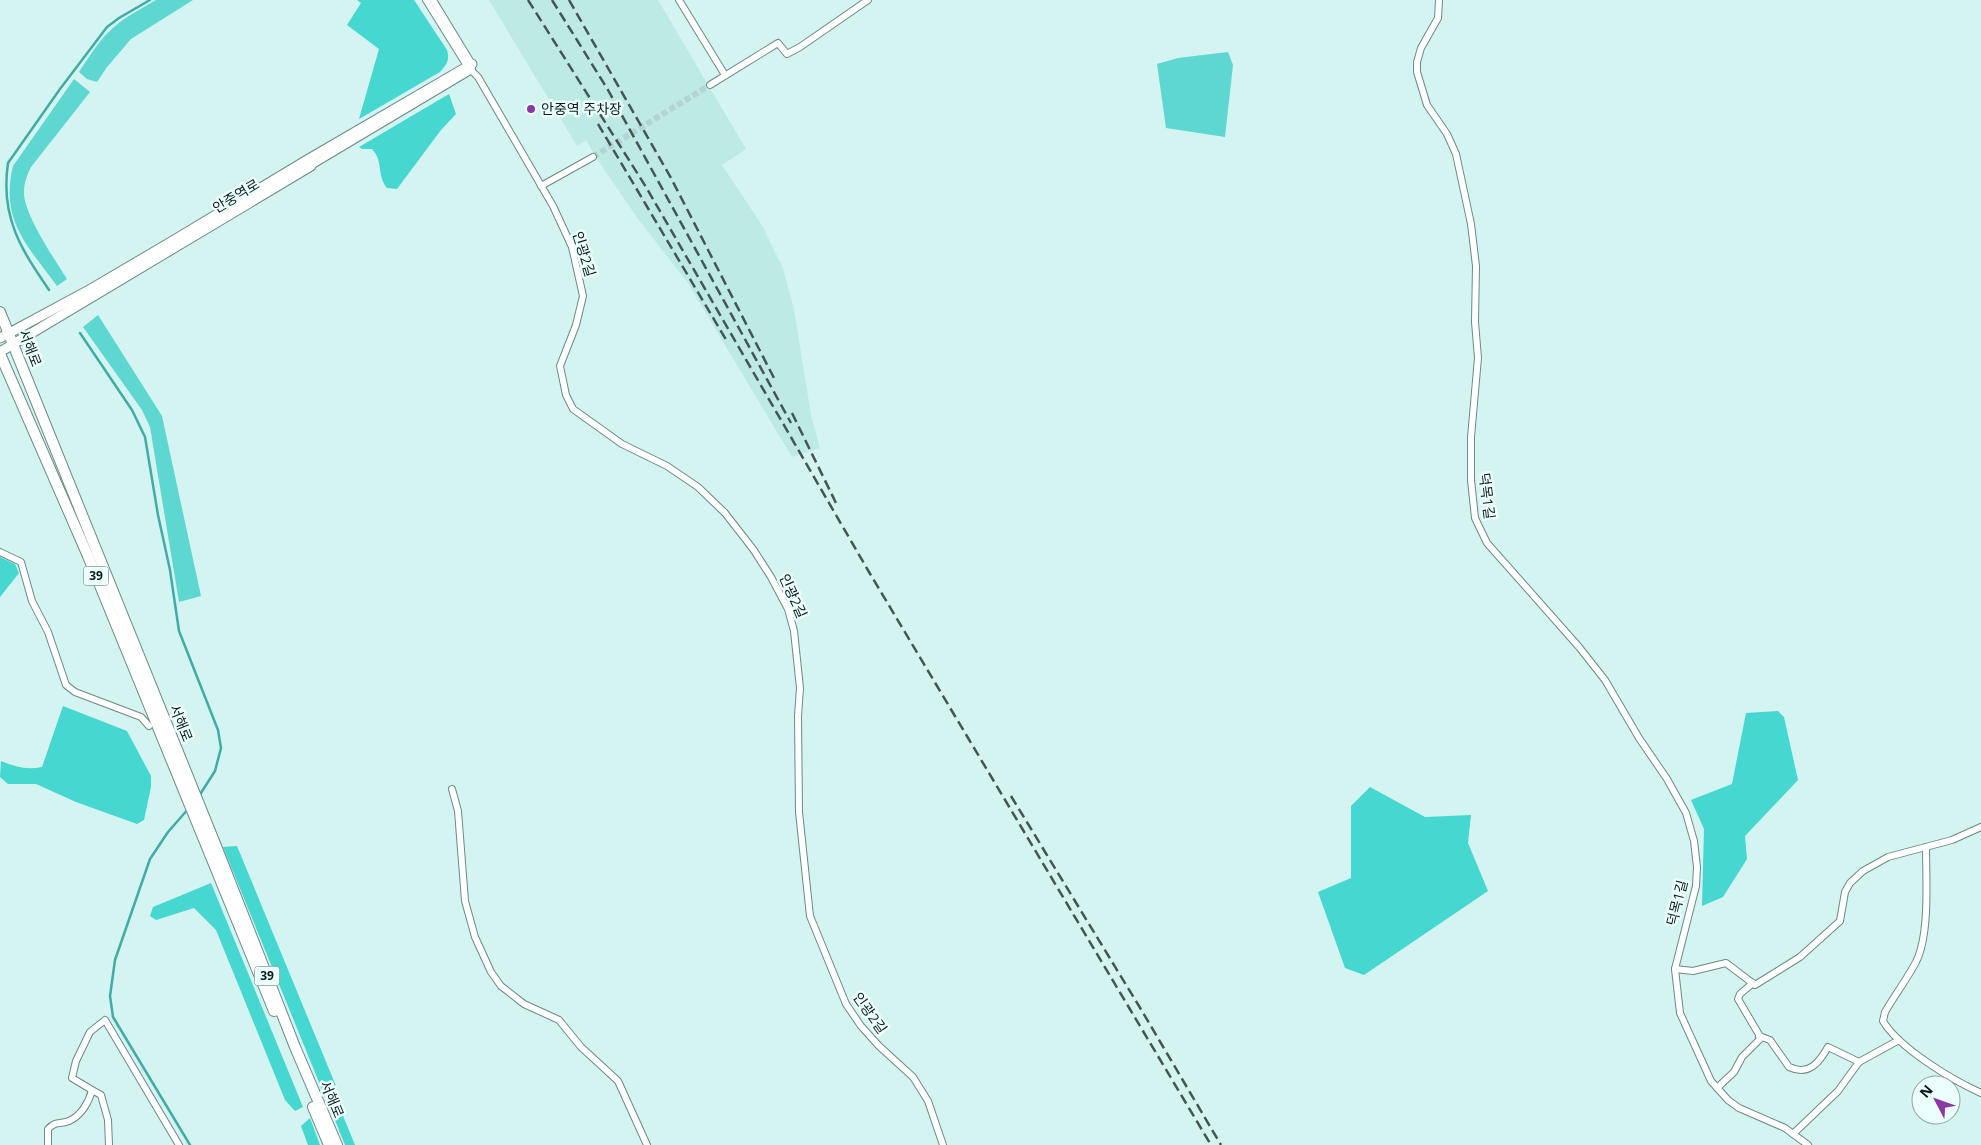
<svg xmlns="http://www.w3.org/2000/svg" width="1981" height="1145" font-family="'Open Sans','Noto Sans KR',sans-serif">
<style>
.built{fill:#beeae6}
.green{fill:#5dd7d0}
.forest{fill:#46d7d0}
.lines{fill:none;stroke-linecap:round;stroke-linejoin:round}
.stream{stroke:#41aca6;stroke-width:2.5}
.street-tunnel{stroke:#b5d3d1;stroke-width:6;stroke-dasharray:6 3;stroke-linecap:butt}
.street-casing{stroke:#6b8a88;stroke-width:8}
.secondary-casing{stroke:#6b8a88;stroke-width:11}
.primary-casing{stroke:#6b8a88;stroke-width:12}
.street{stroke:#fff;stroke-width:6}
.secondary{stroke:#fff;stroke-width:9}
.primary{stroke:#fff;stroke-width:10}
.rail{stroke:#445554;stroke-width:2.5;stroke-dasharray:10 5;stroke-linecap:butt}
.poi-dot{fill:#8c37a5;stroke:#ebfffd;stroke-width:2}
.labels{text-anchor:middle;stroke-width:5;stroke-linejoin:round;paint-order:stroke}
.shield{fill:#ebfffd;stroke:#505f5d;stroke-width:1}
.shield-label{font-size:12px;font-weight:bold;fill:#0e1a19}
.poi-label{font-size:14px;fill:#0e1a19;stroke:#ebfffd;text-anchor:start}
.street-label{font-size:14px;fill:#0e1a19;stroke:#ebfffd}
</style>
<rect width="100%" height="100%" fill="#d3f4f1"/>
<path class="built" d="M489,0h169l88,149 -24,16 41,62 19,39 12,43 17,106 9,33 -28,9 -104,-174 -50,-64 -37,-54 -15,-25 -9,6z"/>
<g class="green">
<path d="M156,0h37l-62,39 -24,28 -10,15 -10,-3 -8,-7c10,-15 20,-32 34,-44 13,-12 28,-19 43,-28z"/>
<path d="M1228,52l5,13 -8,72 -59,-9 -9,-64 21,-6z"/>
<path d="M74,79l16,13 -59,75c-4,8 -7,16 -7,25 -1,21 31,68 43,87l-10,7c-30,-41 -57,-66 -44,-120z"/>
<path d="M98,315l64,101 39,180 -22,6 -29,-175 -8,-17 -59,-83z"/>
</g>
<g class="forest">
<path d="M357,0h57l33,50c3,10 0,14 -7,22l-81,47 20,-70 -32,-24 14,-22z"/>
<path d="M449,94l7,20 -15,16 -44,59 -10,-1c-11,-14 -3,-26 -15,-39h-10l-3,-2z"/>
<path d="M0,557l15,7 4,9 -19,24z"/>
<path d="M63,706l64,25 24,45v11l-7,33 -7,4 -61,-22 -40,-18h-28l-8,-7 1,-16c14,6 26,9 41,6z"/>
<path d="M1778,711l6,6 14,63 -53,56 2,23 -24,38 -21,9 2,-77 -13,-29 41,-16 14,-71z"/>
<path d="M1370,787l55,30 46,-2 -3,28 20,48 -124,84 -19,-7 -27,-76 33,-14v-72z"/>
<path d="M237,846l99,240 -13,6 -100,-245z"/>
<path d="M211,883l92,224 -8,4 -10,-11 -69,-170 -22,-22 -38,12 -6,-4 3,-9z"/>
<path d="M339,1106l16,39h-10l-14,-35z"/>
<path d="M310,1118l10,27h-12l-7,-19z"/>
</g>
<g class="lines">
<g class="stream">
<path d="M49,290c-28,-41 -49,-73 -41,-127l52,-74 47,-62 12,-9 31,-18"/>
<path d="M80,333l52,77 13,27 13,78 12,55 9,61 39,99 3,18 -6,23 -16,25"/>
<path d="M189,808l-21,24 -18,27 -35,101 -5,36 3,21 77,128"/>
</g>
<path class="street-tunnel" d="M593,157l117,-72"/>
<g class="street-casing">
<g id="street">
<path d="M426,0l41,66 11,11 75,129 19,41 11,49 -7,29 -16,41 6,29 7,14 49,35 45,22 31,21 27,26 28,36 18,28 17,32 6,22 6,57 -2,28 1,96 11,104 36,88 15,22 18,20 34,31 15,24 15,44"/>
<path d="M433,0l39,64v3"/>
<path d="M679,0l46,75"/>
<path d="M1439,0l-1,18 -17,30 -4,14v10l10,33 20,29 9,20 15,70 5,42 -1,56 3,36 -7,79v43l4,38 12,25 92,104 26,33 34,58 28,41 19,34 8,28 3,26 -1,19 -21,83 5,44 31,68 17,19 11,8 46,20 23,17"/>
<path d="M710,85l68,-42 9,11 13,-7 68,-47"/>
<path d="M311,166l161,-96"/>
<path d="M541,186l52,-29"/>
<path d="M0,552l21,10 11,39 16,31 18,53 9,7 66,25 8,9"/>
<path d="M452,789l6,22 7,90 10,36 16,35 10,14 23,18 35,16 22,27 37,34 29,64"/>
<path d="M1926,847c0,32 4,87 -10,115 -9,17 -21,33 -31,50l-2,9c16,27 69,59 98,72"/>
<path d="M1675,969l18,2 33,-8 29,22 45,-28 40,-36 5,-29 5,-9 13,-12 25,-14 64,-17 29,-13"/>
<path d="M1759,1036l11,4 19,27c20,9 30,-4 39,-20l31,15 40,-22"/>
<path d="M1717,1088l17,-16 8,-15 19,-19 -23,-39 2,-5 13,-11"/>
<path d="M92,1090l-20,-12 4,-17 14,-29 15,-12 74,125"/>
<path d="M1793,1134l45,-43 21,-29"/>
<path d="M48,1145v-16c9,-9 11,-4 21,-8 12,-5 20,-19 23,-31l9,5 7,25 1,25"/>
</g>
</g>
<g class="secondary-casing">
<g id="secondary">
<path d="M0,338l91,-49 85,-50 131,-79 165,-96"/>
<path d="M0,352l311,-186"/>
</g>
</g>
<g class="primary-casing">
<g id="primary">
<path d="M0,312l218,539 77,196 42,98"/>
<path d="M0,354l88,202 186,455"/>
<path d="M313,1107l16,38"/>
</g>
</g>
<use href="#street" class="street"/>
<use href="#secondary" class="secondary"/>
<use href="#primary" class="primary"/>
<g class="rail">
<path d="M528,0l118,187 223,385 342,573"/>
<path d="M552,0l56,90 183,333"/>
<path d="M569,0l102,178 104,202"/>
<path d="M598,124l130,219"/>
<path d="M792,413l44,90"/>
<path d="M1011,796l131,215 79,134"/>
</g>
</g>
<circle class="poi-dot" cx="531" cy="109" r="5"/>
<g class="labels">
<g class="shield">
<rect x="83.5" y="566.5" width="25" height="19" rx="4"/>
<rect x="254.5" y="966.5" width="25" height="19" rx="4"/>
</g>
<g class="shield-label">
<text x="96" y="580">39</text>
<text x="267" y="980">39</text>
</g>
<g class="poi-label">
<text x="541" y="114">안중역 주차장</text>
</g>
<g class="street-label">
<text transform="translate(236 196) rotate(-31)" y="5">안중역로</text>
<text transform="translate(584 254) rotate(73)" y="5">인광2길</text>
<text transform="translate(30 348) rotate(69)" y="5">서해로</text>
<text transform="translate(1487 496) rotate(83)" y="5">덕목1길</text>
<text transform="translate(793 596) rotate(66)" y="5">인광2길</text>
<text transform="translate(181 723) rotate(68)" y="5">서해로</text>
<text transform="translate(1677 903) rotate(-76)" y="5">덕목1길</text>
<text transform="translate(870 1013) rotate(54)" y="5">인광2길</text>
<text transform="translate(332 1099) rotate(67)" y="5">서해로</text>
</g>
</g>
<g transform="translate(1936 1100) rotate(311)"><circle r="24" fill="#ebfffd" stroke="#93a3a2"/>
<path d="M0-4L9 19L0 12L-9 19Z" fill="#8c37a5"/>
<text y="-8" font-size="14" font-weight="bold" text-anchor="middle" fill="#0e1a19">N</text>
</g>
</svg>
